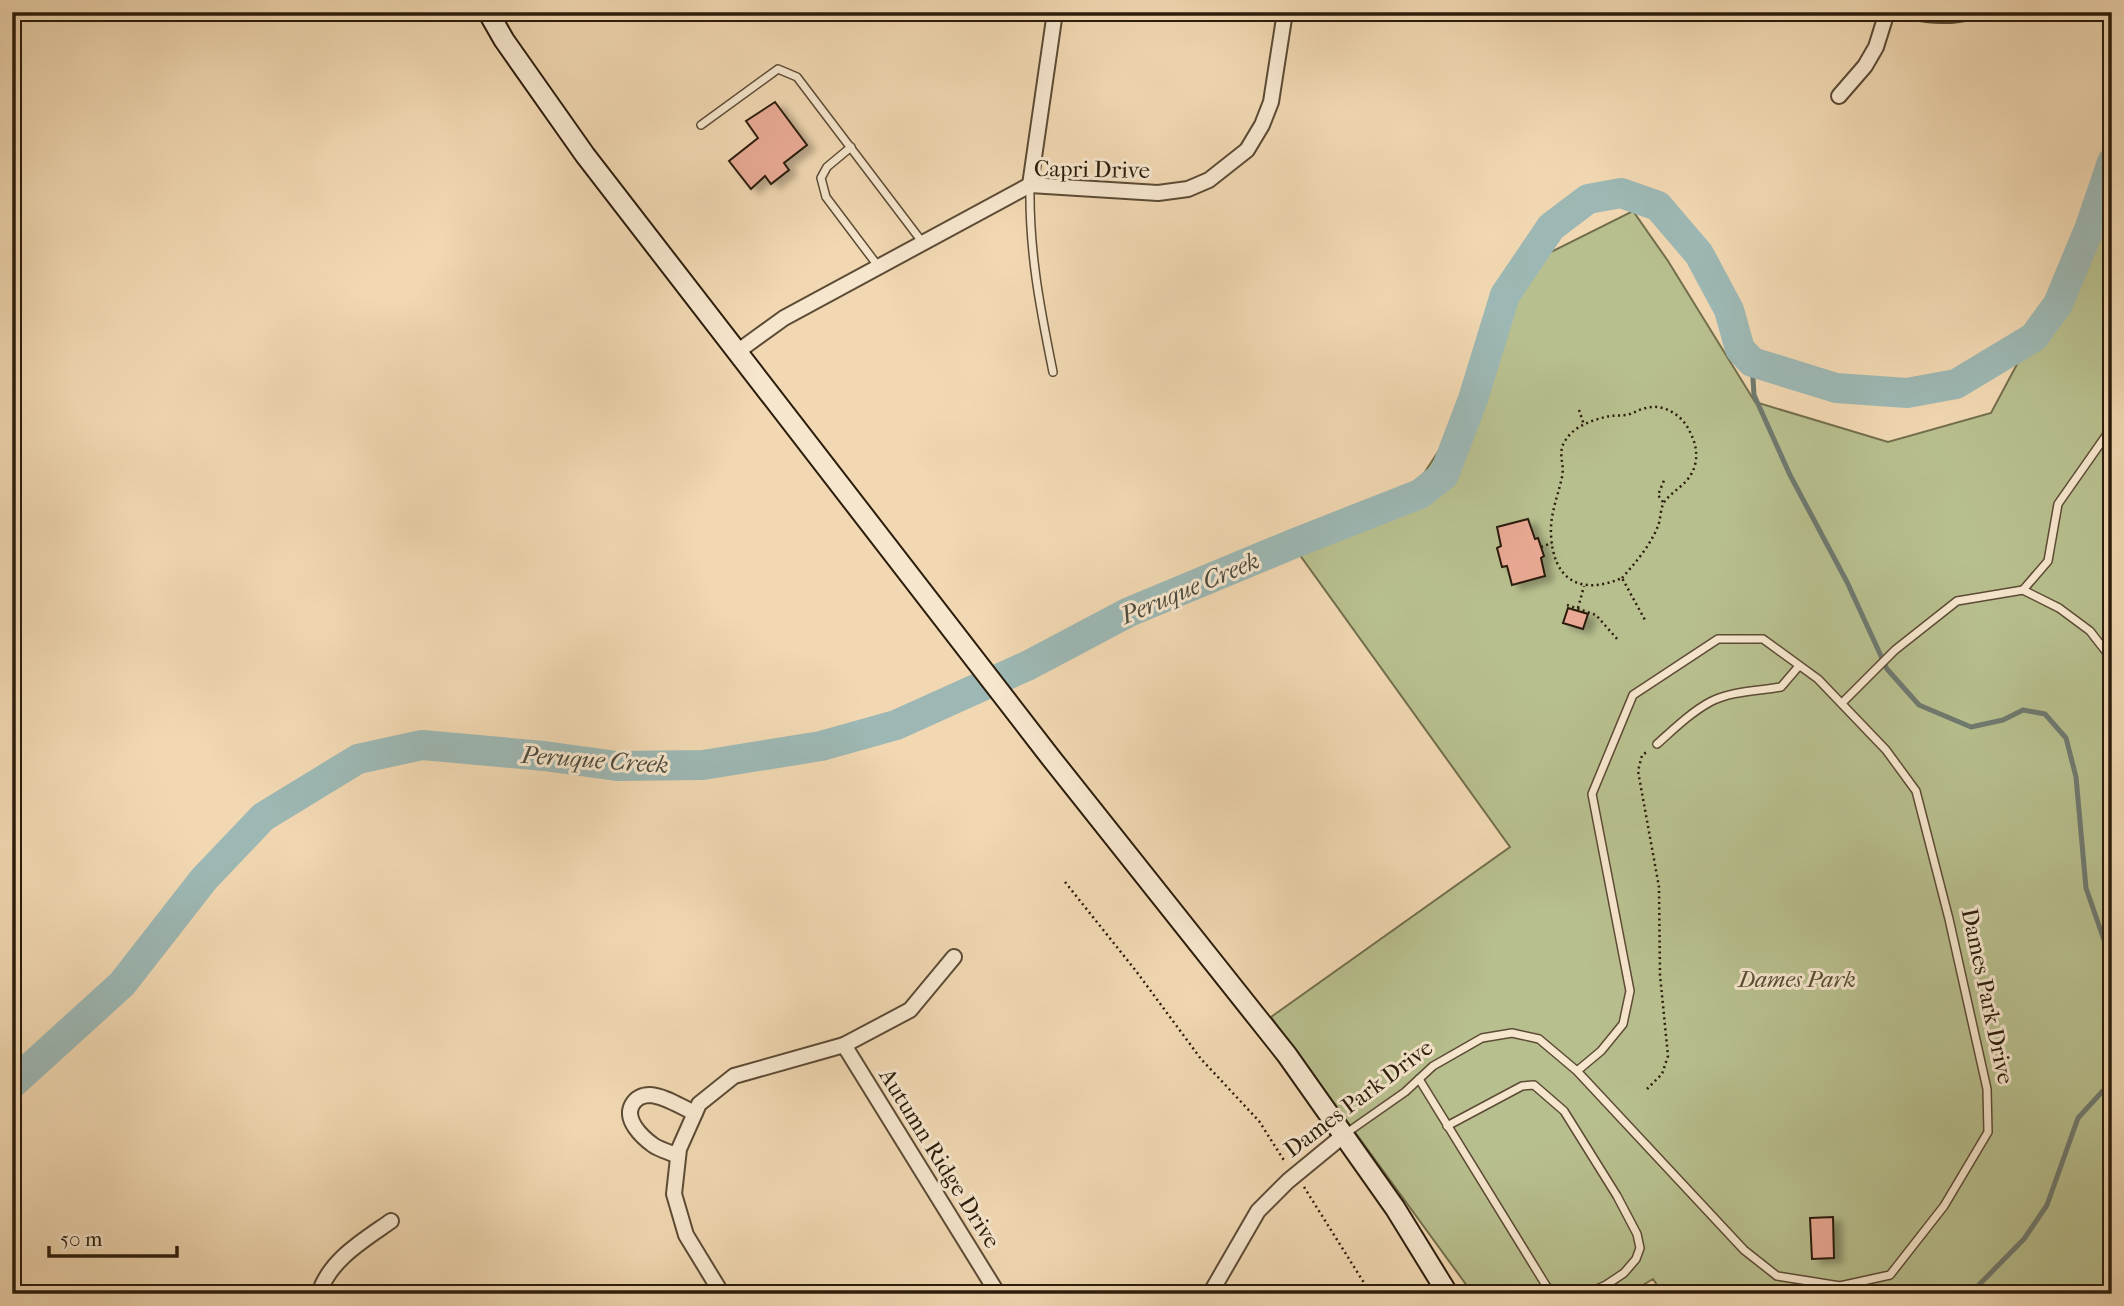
<svg xmlns="http://www.w3.org/2000/svg" width="2124" height="1306" font-family="'IM FELL French Canon',serif">
<style>
.green{fill:#b8bf8e;stroke:#726e4c;stroke-width:2}
.lines{fill:none;stroke-linecap:round;stroke-linejoin:round}
.stream{stroke:#6f7a70;stroke-width:5}
.river{stroke:#9db8b4;stroke-width:30}
.building{fill:#e9a994;stroke:#2b1c0b;stroke-width:2;filter:url(#shadow)}
.lane-casing{stroke:#5c4b35;stroke-width:10}
.street-casing{stroke:#5c4b35;stroke-width:18}
.secondary-casing{stroke:#2b1c0b;stroke-width:23}
.path{stroke:#2b1c0b;stroke-width:2.5;stroke-dasharray:2 3.5;stroke-linecap:butt}
.lane{stroke:#f6e6cd;stroke-width:7}
.street{stroke:#f6e6cd;stroke-width:14}
.secondary{stroke:#f6e6cd;stroke-width:19}
.labels{text-anchor:middle;stroke-width:6;stroke-linejoin:round;paint-order:stroke}
.street-label{font-size:23px;fill:#2b1c0b;stroke:#f6e6cd}
.park-label{font-size:23px;font-style:italic;fill:#554d32;stroke:#f6e6cd}
.water-label{font-size:24px;font-style:italic;fill:#4d4b3e;stroke:#f6e6cd}
</style>
<defs>
<filter id="shadow"><feDropShadow dx="8" dy="4.5" stdDeviation="3.5" flood-color="#0004"/></filter>
</defs>
<rect width="100%" height="100%" fill="#f1d8b2"/>
<filter id="stains"><feTurbulence type="fractalNoise" baseFrequency=".00286" numOctaves="4"/><feColorMatrix values="0 0 0 0 .2 0 0 0 0 .09 0 0 0 0 .02 0 0 0 .5 -.17"/></filter>
<radialGradient id="worn" r=".72"><stop offset=".6" stop-color="#630" stop-opacity="0"/><stop offset="1" stop-color="#630" stop-opacity=".3"/></radialGradient>
<path class="green" d="M2112,186v1108h-449l-10,-15 -25,15h-155l-202,-277 239,-170 -213,-296 115,-59 73,-113 36,-112 112,-56 35,50 87,141 133,40 103,-29z"/>
<g class="lines">
<g class="stream">
<path d="M1752,362l2,33 36,80 57,107 40,87 32,36 52,22 32,-7 20,-10 22,4 21,24 10,39 10,111 26,75"/>
<path d="M1970,1294l54,-55 23,-34 31,-87 34,-37"/>
</g>
<path class="river" d="M12,1084l110,-100 82,-105 59,-62 95,-58 64,-14 122,11 73,10 86,-1 118,-19 75,-21 133,-60 100,-53 166,-69 125,-49 24,-19 29,-76 32,-104 46,-68 37,-28 33,-6 37,13 41,48 30,56 11,39 12,13 84,26 71,5 49,-9 78,-47 24,-33 32,-77 22,-65"/>
</g>
<g class="building">
<path d="M775,102l32,43 -23,18 5,7 -18,14 -6,-8 -14,13 -22,-28 29,-23 -12,-17z"/>
<path d="M1528,519l7,20 3,-1 6,18 -3,2 4,18 -33,9 -5,-19 -5,1 -5,-19 4,-2 -4,-19z"/>
<path d="M1568,608l20,6 -5,15 -20,-6z"/>
<path d="M1833,1217l1,41 -22,1 -2,-41z"/>
</g>
<g class="lines">
<g class="lane-casing">
<g id="lane">
<path d="M701,125l77,-56 19,8 126,166"/>
<path d="M851,147l-24,20 -6,11 5,19 52,69"/>
<path d="M1030,186c-1,65 10,122 23,186"/>
<path d="M2023,590l25,-29 10,-57 54,-77"/>
<path d="M1842,703l53,-53 62,-49 66,-11 36,18 31,23 21,27 1,8"/>
<path d="M1657,744c17,-15 33,-31 53,-42 21,-11 48,-11 71,-15l18,-21"/>
<path d="M1419,1079l128,208 11,7"/>
<path d="M1447,1126l75,-40 12,-1 30,26 53,85 20,38 3,14 -4,11 -12,14 -18,12 -20,9"/>
<path d="M1345,1134l60,-42 28,-26 49,-28 30,-5 27,6 38,32 167,179 33,26 63,10 50,-11 54,-69 44,-74 -1,-43 -38,-170 -33,-128 -30,-41 -68,-71 -55,-40h-45l-85,56 -41,99 38,197 -7,33 -22,27 -24,20"/>
<path d="M1534,1294l13,-7"/>
</g>
</g>
<g class="street-casing">
<g id="street">
<path d="M1914,12c18,3 36,5 54,0"/>
<path d="M1839,96l26,-30 11,-19 11,-35"/>
<path d="M1030,185l25,-173"/>
<path d="M737,352l47,-34 246,-133 128,8 30,-4 21,-9 38,-30 15,-25 9,-23 14,-90"/>
<path d="M844,1045l154,249"/>
<path d="M678,1156c-8,-4 -18,-6 -25,-11 -11,-8 -29,-25 -21,-40 4,-7 10,-10 18,-10 15,1 31,12 45,18"/>
<path d="M319,1294c10,-34 45,-54 72,-73"/>
<path d="M722,1294l-36,-59 -12,-41 5,-45 20,-45 35,-28 110,-31 66,-35 44,-53"/>
<path d="M1210,1294l48,-83 30,-30 56,-46"/>
</g>
</g>
<g class="secondary-casing">
<path id="secondary" d="M488,12l16,28 81,115 466,603 236,297 108,153 53,86"/>
</g>
<g class="path">
<path d="M1579,410l5,15"/>
<path d="M1663,502l-5,-7 7,-17"/>
<path d="M1541,547l11,-4"/>
<path d="M1622,578c14,-16 28,-32 36,-52 3,-7 2,-19 7,-25 9,-12 25,-17 30,-36 3,-13 0,-24 -6,-35 -7,-15 -26,-27 -43,-22 -7,1 -13,6 -20,7 -7,1 -14,0 -21,2 -15,4 -32,10 -40,24 -8,12 0,23 -3,36 -4,19 -12,37 -11,57 2,46 29,62 71,44l23,42"/>
<path d="M1567,605l29,10 22,25"/>
<path d="M1578,608l6,-22"/>
<path d="M1065,882l71,89 65,88 58,62 26,41"/>
<path d="M1647,1089l15,-15 6,-18 -8,-81 -1,-88 -21,-116 4,-16 5,-3"/>
<path d="M1304,1187l67,107"/>
</g>
<use href="#lane" class="lane"/>
<use href="#street" class="street"/>
<use href="#secondary" class="secondary"/>
</g>
<g class="labels">
<g class="street-label">
<text transform="translate(1092 169) rotate(1)" y="8">Capri Drive</text>
<text transform="translate(1988 996) rotate(78)" y="8">Dames Park Drive</text>
<text transform="translate(1358 1098) rotate(-37)" y="8">Dames Park Drive</text>
<text transform="translate(940 1158) rotate(58)" y="8">Autumn Ridge Drive</text>
</g>
<g class="park-label">
<text x="1797" y="987">Dames Park</text>
</g>
<g class="water-label">
<text transform="translate(1190 588) rotate(-23)" y="8">Peruque Creek</text>
<text transform="translate(595 760) rotate(4)" y="8">Peruque Creek</text>
</g>
</g>
<rect width="2124" height="1306" fill="none" stroke="#f1d8b2" stroke-width="42"/>
<rect x="14" y="14" width="2096" height="1278" fill="none" stroke="#2b1c0b" stroke-width="3.5"/>
<rect x="21" y="21" width="2082" height="1264" fill="none" stroke="#2b1c0b" stroke-width="2"/>
<path d="M49 1246v10h128v-10" fill="none" stroke="#2b1c0b" stroke-width="3.5"/>
<text x="60" y="1246" font-size="21" fill="#2b1c0b" stroke="#f6e6cd" stroke-width="5" paint-order="stroke">50 m</text>
<rect width="100%" height="100%" filter="url(#stains)"/>
<rect width="100%" height="100%" fill="url(#worn)"/>
</svg>
